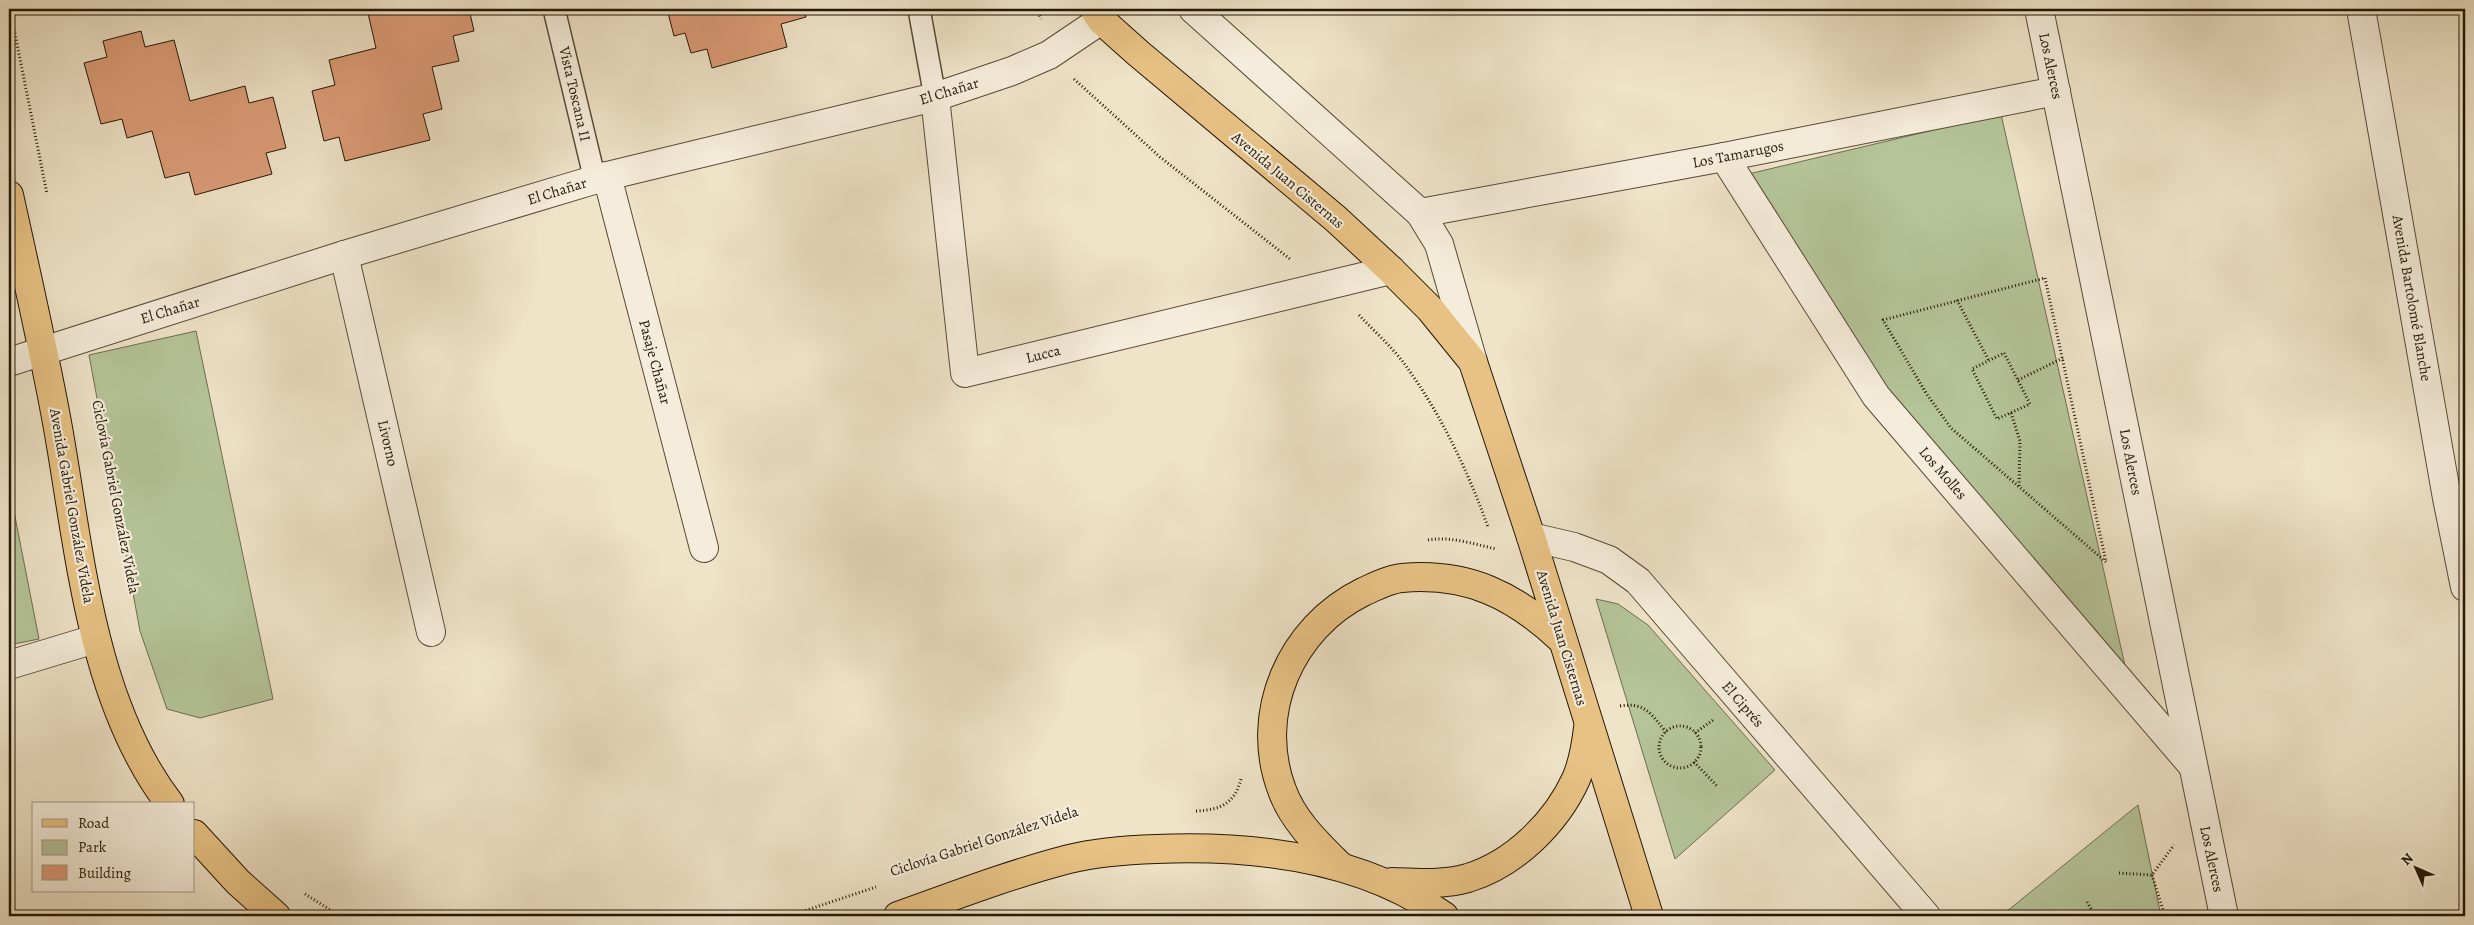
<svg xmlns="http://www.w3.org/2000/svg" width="2474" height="925" font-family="Alegreya,serif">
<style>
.green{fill:#b5c499;stroke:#6c6e50}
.building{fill:#db9c77;stroke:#231706}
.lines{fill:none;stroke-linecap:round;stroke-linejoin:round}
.service-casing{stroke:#564a36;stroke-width:24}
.minor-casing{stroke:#564a36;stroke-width:30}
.tertiary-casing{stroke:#564a36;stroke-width:30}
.primary-casing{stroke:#231706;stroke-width:30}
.path{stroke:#231706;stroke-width:3;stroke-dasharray:1 2.5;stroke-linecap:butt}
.service{stroke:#f5eddb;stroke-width:21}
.minor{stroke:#f5eddb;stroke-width:28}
.tertiary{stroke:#f5eddb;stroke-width:28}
.primary{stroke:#e8c284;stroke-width:28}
.labels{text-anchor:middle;stroke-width:4.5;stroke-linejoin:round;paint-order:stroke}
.street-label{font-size:15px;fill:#231706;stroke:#f5eddb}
</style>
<rect width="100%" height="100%" fill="#efe3c8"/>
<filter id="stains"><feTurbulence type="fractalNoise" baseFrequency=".004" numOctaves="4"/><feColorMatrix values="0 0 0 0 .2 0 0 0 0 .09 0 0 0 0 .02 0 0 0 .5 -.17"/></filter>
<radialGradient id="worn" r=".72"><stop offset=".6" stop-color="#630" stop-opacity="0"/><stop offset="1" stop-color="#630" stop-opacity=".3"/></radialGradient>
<g class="green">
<path d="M2001,114l125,556 -270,-288 -116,-206z"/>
<path d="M196,331l77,368 -73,19 -33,-9 -27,-78 -51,-276z"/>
<path d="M9,486l30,153 -30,6z"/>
<path d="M1596,599l22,5 30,21 127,145 -100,89z"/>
<path d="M2138,805l23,111h-160z"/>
</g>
<g class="building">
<path d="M367,9h102l5,22 -21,5 6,25 -27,6 10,42 -19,5 7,26 -85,21 -6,-24 -15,4 -12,-50 23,-6 -6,-25 47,-12z"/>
<path d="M667,9h137l2,8 -25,7 6,23 -75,21 -5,-19 -16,4 -6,-20 -11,3z"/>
<path d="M141,31l4,16 29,-7 16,61 55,-15 4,17 24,-6 13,51 -20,5 6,21 -77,21 -6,-23 -24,6 -13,-47 -25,7 -5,-19 -21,5 -17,-61 23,-6 -4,-16z"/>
</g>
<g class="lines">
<g class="service-casing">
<g id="service">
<path d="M554,9l41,171"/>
<path d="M919,9l16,88"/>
</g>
</g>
<g class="minor-casing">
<g id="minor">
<path d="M2039,9l185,907"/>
<path d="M2361,9l86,489 18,89"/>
<path d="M935,97l30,276 426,-103"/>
<path d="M1724,157l152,239 316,369"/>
<path d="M607,176l97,372"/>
<path d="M1420,213l304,-56 332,-66"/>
<path d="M344,255l87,377"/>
<path d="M1531,537l43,10 35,13 29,21 288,335"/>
<path d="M9,665l86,-26"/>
</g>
</g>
<g class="tertiary-casing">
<g id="tertiary">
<path d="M1193,9l227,204 19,31 34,118"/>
<path d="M9,362l335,-107 263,-79 328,-79 77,-26 37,-16 52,-35"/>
</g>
</g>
<g class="primary-casing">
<g id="primary">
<path d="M1094,9l7,11 37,33 198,166 55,51 39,39 43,53 58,175 118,379"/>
<path d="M9,195c17,78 35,155 49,233 22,124 33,273 112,376"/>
<path d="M194,834l44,48 38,34"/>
<path d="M1341,867c-23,-23 -48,-46 -59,-77 -29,-76 8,-162 81,-198 11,-5 26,-13 39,-14 66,-6 113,18 159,61"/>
<path d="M1392,882c26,1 51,3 76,-4 46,-14 88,-55 108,-99 7,-16 10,-34 12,-51"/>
<path d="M898,916c56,-20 113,-42 171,-57 29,-7 58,-9 87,-10 98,-4 206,8 288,67"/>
</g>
</g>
<g class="path">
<path d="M10,9l37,185"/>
<path d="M1037,9l4,10"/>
<path d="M1074,79l86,78 130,102"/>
<path d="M2045,278l61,284 -155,-134 -25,-35 -43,-73z"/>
<path d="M1957,300l32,61"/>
<path d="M1359,315c14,15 31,30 44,47 37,50 64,107 85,165"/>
<path d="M2004,353l26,51 -33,15 -25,-50z"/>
<path d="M2018,380l45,-22"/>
<path d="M2011,413l9,28 -1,45"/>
<path d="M1428,540c22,-4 46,4 68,9"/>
<path d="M1620,706c25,-4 31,8 46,26"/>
<circle cx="1680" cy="747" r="21"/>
<path d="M1695,733l18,-13"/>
<path d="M1694,762l24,25"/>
<path d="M1196,811c25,-1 39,-8 45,-32"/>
<path d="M2119,873l33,2 22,-30"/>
<path d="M2152,875l13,41"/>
<path d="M305,894l35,22"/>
<path d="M2087,902l8,14"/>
<path d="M789,916l87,-29"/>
</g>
<use href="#service" class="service"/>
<use href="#minor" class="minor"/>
<use href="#tertiary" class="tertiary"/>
<use href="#primary" class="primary"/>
</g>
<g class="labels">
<g class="street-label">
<text transform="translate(2051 66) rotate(78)" y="5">Los Alerces</text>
<text transform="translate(949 91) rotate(-17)" y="5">El Chañar</text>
<text transform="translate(575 94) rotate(77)" y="5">Vista Toscana II</text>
<text transform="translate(1738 154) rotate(-11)" y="5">Los Tamarugos</text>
<text transform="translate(1288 180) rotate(40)" y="5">Avenida Juan Cisternas</text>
<text transform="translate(557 191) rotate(-17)" y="5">El Chañar</text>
<text transform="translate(2412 298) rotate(80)" y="5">Avenida Bartolomé Blanche</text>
<text transform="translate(170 310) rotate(-17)" y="5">El Chañar</text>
<text transform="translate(1043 354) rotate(-14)" y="5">Lucca</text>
<text transform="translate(655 362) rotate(75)" y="5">Pasaje Chañar</text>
<text transform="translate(388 443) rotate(77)" y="5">Livorno</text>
<text transform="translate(2131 462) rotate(79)" y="5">Los Alerces</text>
<text transform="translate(1943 473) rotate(49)" y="5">Los Molles</text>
<text transform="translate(116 497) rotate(79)" y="5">Ciclovía Gabriel González Videla</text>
<text transform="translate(72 506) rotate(80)" y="5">Avenida Gabriel González Videla</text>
<text transform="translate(1562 638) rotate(73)" y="5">Avenida Juan Cisternas</text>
<text transform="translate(1743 704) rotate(49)" y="5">El Ciprés</text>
<text transform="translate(984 841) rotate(-18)" y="5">Ciclovía Gabriel González Videla</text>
<text transform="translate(2212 859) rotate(78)" y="5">Los Alerces</text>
</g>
</g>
<rect width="2474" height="925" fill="none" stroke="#efe3c8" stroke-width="30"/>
<rect x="10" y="10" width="2454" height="905" fill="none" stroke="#231706" stroke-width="2.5"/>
<rect x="15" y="15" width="2444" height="895" fill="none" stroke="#231706"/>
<rect x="32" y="802" width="162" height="90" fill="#f5eddb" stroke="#a19786"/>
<rect x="42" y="819" width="25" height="8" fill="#e8c284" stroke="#a19786"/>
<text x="78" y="828" font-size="15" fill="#231706">Road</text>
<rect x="42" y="840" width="25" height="15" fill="#b5c499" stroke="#a19786"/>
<text x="78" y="852" font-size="15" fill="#231706">Park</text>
<rect x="42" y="865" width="25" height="15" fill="#db9c77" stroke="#a19786"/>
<text x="78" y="878" font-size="15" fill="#231706">Building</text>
<g transform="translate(2416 868) rotate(315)" stroke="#f5eddb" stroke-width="4" paint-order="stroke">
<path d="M0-4L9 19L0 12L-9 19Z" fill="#231706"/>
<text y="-8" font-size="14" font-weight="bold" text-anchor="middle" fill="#231706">N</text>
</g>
<rect width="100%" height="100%" filter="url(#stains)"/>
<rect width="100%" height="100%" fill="url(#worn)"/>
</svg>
